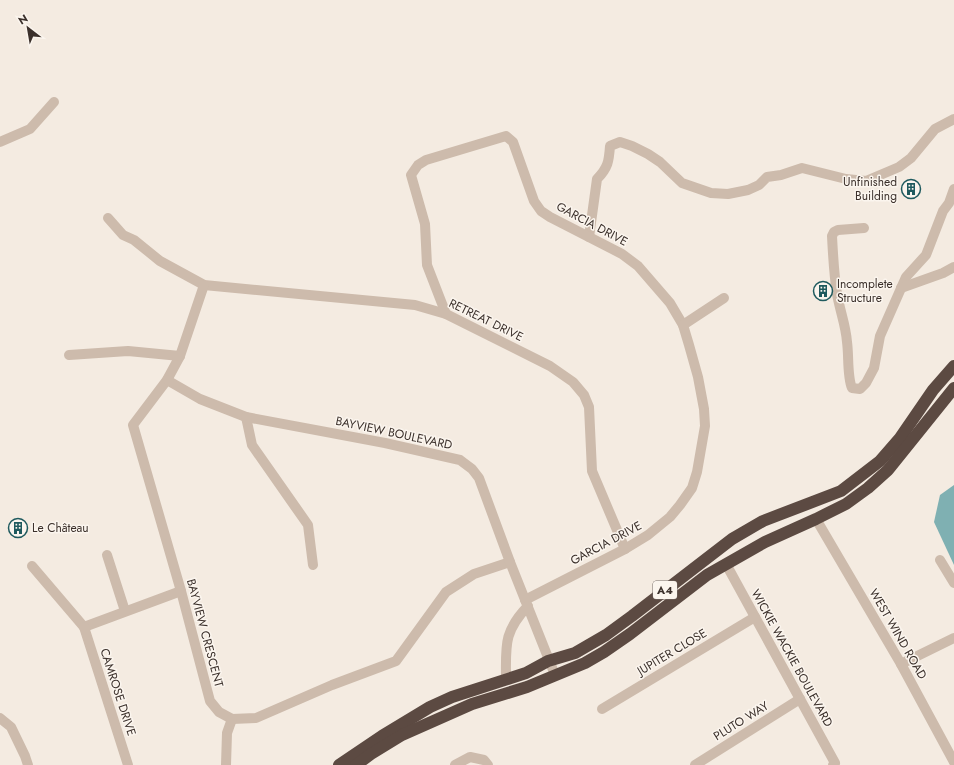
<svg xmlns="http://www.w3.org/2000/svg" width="954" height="765" font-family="Jost,sans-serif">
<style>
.water{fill:#7fb0b2}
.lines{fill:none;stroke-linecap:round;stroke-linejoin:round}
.minor{stroke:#cdbbac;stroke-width:10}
.highway{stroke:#5c4a42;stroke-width:12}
.labels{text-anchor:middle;stroke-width:3;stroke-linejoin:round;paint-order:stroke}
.shield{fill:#fbf5ee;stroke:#756b66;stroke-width:1}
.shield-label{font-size:11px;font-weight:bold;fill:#3b302b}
.poi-label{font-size:12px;fill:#3b302b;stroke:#fbf5ee;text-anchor:start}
.street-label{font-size:12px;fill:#3b302b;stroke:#fbf5ee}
</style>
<rect width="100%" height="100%" fill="#f4ebe1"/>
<path class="water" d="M954,485v80l-20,-43 6,-27z"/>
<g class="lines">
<g class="minor">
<path d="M0,142l30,-13 24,-27"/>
<path d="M108,218l15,17 11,5 26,21 44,24 211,20 31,9 104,52 23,16 11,13 5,12 3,64 33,78"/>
<path d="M864,228l-26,2 -4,2 -2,4c1,20 2,39 5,58 3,17 9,32 10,48 2,13 0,35 5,46l8,1 6,-6 8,-15 6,-32 26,-59 20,-22 17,-44 6,-8 5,-14"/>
<path d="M589,237l8,-58c11,-11 12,-18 13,-33l10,-4 12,4 16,8 12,8 22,21 29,10 17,1 20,-4 11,-5 8,-8 14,-2 21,-7 44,11 20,2 33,-14 12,-9 24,-29 19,-10"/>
<path d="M204,285l-24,71 -13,24 -34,45 48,166 29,110 9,11 13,7 24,-1 76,-33 64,-24 50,-69 28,-18 36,-12"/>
<path d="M901,288l42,-15 11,-6"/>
<path d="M446,314l-19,-49 -2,-41 -14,-49 7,-10 8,-5 80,-24 7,6 21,59 7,10 9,6 72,37 16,12 32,37 13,22 6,20 9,32 6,32 1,17 -8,46 -5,16 -12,17 -10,12 -22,18 -23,14 -100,51"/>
<path d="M683,325l41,-27"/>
<path d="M69,355l59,-4 52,5"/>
<path d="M167,380l33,19 46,18 139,26 75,17 12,9 7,9 31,84 45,113"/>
<path d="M246,417l6,28 56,80 5,40"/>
<path d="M816,519l85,145 53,98"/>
<path d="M107,555l18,56"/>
<path d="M940,560l14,23"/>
<path d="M726,564l109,199 -2,2"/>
<path d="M32,566l52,61 97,-36"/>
<path d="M84,627l44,138"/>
<path d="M901,664l53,-26"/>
<path d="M506,680c0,-34 -3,-48 22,-74"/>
<path d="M602,709l153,-92"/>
<path d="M0,718l11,9 14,29 3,9"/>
<path d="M226,765l1,-32 5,-14"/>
<path d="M455,765l15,-8 14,3 4,5"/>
<path d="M695,765l105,-66"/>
</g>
<g class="highway">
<path d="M339,765l43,-29 48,-29 22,-10 74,-24 22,-12 27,-8 31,-18 26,-19 100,-77 31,-18 78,-30 39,-30 20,-23 33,-48 21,-24"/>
<path d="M356,765l15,-11 31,-19 70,-31 55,-17 58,-24 19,-11 26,-18 77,-59 58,-33 51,-23 30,-15 22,-16 20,-18 66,-82"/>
</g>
</g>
<defs>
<g id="building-ring" transform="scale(1)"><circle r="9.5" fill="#fbf5ee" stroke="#1f5a5e" stroke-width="1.5"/><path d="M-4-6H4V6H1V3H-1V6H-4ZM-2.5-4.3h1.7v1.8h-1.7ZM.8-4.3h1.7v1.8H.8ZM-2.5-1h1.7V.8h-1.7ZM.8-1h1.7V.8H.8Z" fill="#1f5a5e"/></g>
</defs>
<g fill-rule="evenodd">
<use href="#building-ring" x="911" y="189"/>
<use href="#building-ring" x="823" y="291"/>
<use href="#building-ring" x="18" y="528"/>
</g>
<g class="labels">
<rect class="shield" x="653" y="581" width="24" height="18" rx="3"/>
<g class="shield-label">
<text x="665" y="594">A4</text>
</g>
<g class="poi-label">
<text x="897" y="186" text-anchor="end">Unfinished<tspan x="897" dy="14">Building</tspan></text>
<text x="837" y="288">Incomplete<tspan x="837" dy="14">Structure</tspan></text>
<text x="32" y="532">Le Château</text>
</g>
<g class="street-label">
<text transform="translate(592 224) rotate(28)" y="4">GARCIA DRIVE</text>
<text transform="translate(486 320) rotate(26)" y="4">RETREAT DRIVE</text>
<text transform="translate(394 433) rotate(12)" y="4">BAYVIEW BOULEVARD</text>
<text transform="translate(606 543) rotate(-28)" y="4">GARCIA DRIVE</text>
<text transform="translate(205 633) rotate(75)" y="4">BAYVIEW CRESCENT</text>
<text transform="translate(898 634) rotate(60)" y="4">WEST WIND ROAD</text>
<text transform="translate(672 652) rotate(-31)" y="4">JUPITER CLOSE</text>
<text transform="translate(792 658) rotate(61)" y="4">WICKIE WACKIE BOULEVARD</text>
<text transform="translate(118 692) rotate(72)" y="4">CAMROSE DRIVE</text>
<text transform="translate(741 721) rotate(-32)" y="4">PLUTO WAY</text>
</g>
</g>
<g transform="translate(28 28) rotate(329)" stroke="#fbf5ee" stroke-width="3" paint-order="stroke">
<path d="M0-3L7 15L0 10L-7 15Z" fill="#3b302b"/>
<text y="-6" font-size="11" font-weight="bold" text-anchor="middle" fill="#3b302b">N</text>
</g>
</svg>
